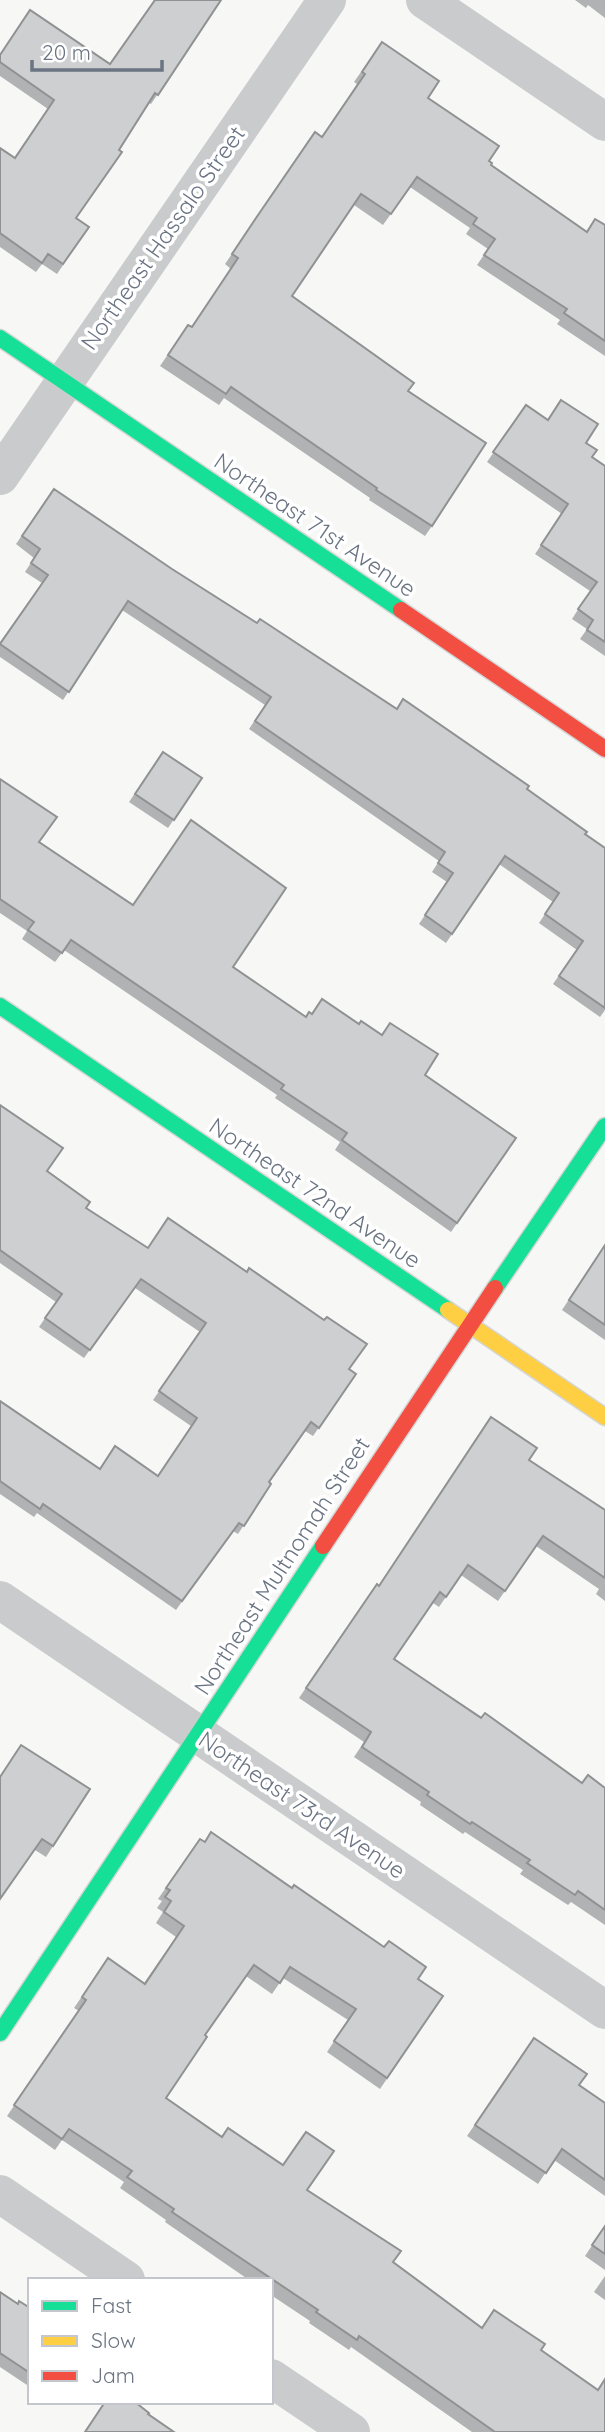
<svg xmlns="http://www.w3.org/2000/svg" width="605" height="2432" font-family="Quicksand,sans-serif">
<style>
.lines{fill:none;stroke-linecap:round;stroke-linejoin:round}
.fast-casing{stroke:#d4d5d5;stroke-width:19}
.slow-casing{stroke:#d4d5d5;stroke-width:19}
.jam-casing{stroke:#d4d5d5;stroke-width:19}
.street{stroke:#cacbcc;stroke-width:38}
.fast{stroke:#16e098;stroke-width:16}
.slow{stroke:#ffcf43;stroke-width:16}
.jam{stroke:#f24e42;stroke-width:16}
.wall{fill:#b1b2b3}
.building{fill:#cecfd0;stroke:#909192;stroke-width:2}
.labels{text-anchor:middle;stroke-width:7;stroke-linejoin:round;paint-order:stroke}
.street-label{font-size:23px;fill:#6a7483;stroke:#fff}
</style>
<rect width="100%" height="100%" fill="#f7f7f6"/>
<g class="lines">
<g class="fast-casing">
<g id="fast">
<path d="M0,338l401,272"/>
<path d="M0,1006l448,304"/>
<path d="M495,1288l110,-162"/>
<path d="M0,2033l323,-487"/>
</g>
</g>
<g class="slow-casing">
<path id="slow" d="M448,1310l157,107"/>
</g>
<g class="jam-casing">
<g id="jam">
<path d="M401,610l204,139"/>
<path d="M323,1546l172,-258"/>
</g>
</g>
<g class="street">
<path d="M425,0l180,122"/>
<path d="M0,476l327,-476"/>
<path d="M0,1600l605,410"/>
<path d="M0,2194l126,86"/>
<path d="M271,2378l80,54"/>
</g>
<use href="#fast" class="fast"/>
<use href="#slow" class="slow"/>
<use href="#jam" class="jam"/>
</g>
<g class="wall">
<path d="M153,0h68l-70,104 -2,-1 -73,115 13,9 -32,47 -15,-10 -6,8 -36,-25v-99l14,10 34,-49 -48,-33v-21l110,9 44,-63z"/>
<path d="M575,0h30v18l-17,-13 -2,3z"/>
<path d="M382,42l46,56 61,63 2,4 95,66 19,-6v131l-48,-32 3,-4 -83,-55 11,-16 -22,-15 4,-6 -60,-41 -27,38 -29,-20 -62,91 116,95 24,135 -7,10 -56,-36 1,-2 -146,-100 -5,7 -59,-39 28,-41 3,2 40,-58 -6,-5 90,-132 7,5 35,-53 -3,-2z"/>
<path d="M526,405l21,15 39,23 6,14 13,9v190l-25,-17 7,-10 -15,-10 18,-28 -55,-37 27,-40 -75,-52z"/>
<path d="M54,489l118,80 85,54 270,166 58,45 20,14v162l-5,7 -47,-33 24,-34 -38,-27 14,-21 -54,-38 -53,79 -27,-19 28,-42 -15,-10 7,-11 -190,-132 16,-24 -143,-95 -59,90 -63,-43v-15l42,-59 -17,-11 9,-14 -18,-14z"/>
<path d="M163,752l39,26 -34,50 -39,-26z"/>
<path d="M0,779l39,63 93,63 101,62 73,50 119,58 91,63 -65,94 -116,-82 5,-8 -65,-44 2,-3 -213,-145 -9,12 -33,-23 5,-8 -27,-18z"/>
<path d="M0,1105l47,66 39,37 62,40 208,126 -43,62 -8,-5 -36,52 2,1 -33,50 -5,-3 -57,79 -139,-97 -3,4 -34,-23v-93l100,68 58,7 33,-50 -38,-26 47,-68 -65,-44 -51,70 -45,-31 17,-25 -56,-39z"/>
<path d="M605,1245v95l-43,-30z"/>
<path d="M529,1460l76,50v91l-9,-7 3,-5 -63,-43 -38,55 -37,-26 -22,32 -6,-4 -39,56 188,124 23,5v137l-34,-23 -3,3 -48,-31 3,-4 -58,-38 -2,2 -43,-29 1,-3 -67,-45 10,-15 -65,-44 78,-114 2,2z"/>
<path d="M0,1776l53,70 -7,11 -11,-7z"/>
<path d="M200,1839l243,157 -63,93 -53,-37 21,-32 -65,-42 -11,16 -26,-18 -41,59 -39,63 56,38 85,54 86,72 89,66 59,22 64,82h-133l-121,-85 -2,3 -40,-27 1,-2 -39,-26v-15h-22l-84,-58 1,-2 -46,-32 4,-6 -62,-42 -7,10 -48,-34 72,-105 -5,-3 34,-50 36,25 32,-46 -20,-14 7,-11 -6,-4 5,-7 -4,-2z"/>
<path d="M534,2038l45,47 26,18v93l-51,-36 -16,24 -71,-48z"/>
<path d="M605,2226v44l-20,-14z"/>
<path d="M605,2276v24l-11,-8z"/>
<path d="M0,2292l18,12 12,4v79l-30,-20z"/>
</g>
<g class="building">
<path d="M155,0h66l-63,95 -3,-2 -36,57 3,2 -46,66 13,9 -26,37 -15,-10 -6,9 -42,-30v-85l15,10 39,-58 -54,-38v-7l30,-45 80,54z"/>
<path d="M382,42l57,39 -11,17 71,48 -10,15 3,2 -1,2 96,67 8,-13 10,6v116l-41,-28 3,-4 -83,-54 11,-16 -22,-15 4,-6 -60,-41 -26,37 -30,-20 -69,102 122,87 -6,8 78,52 -54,83 -56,-36 1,-2 -146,-101 -5,7 -58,-39 20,-30 4,2 46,-69 -6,-4 24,-36 59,-86 7,5 43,-63 -3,-2z"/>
<path d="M561,400l37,24 -12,19 11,7 -5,7 13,9v176l-18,-12 6,-10 -15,-11 19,-27 -56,-37 27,-41 -75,-52 33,-47 22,15z"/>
<path d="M54,489l118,80 85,54 3,-4 137,90 6,-10 126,87 -2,3 60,43 -2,2 20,14v160l-46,-32 24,-35 -38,-27 14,-21 -54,-37 -53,78 -27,-19 28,-42 -15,-10 7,-11 -190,-131 16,-24 -143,-96 -59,91 -69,-48 48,-69 -17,-12 9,-14 -18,-13z"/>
<path d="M163,752l39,26 -28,42 -39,-26z"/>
<path d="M0,779l57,38 -18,25 94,63 58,-85 95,68 -53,79 73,50 3,-5 3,2 10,-15 37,25 2,-3 21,14 8,-12 48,31 -13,21 91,63 -59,85 -115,-83 5,-7 -66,-44 3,-4 -213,-145 -9,13 -34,-23 6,-8 -34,-23z"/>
<path d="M0,1105l63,43 -16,23 43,31 -4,6 62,40 20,-30 79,54 2,-4 75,52 3,-3 40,27 -18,25 7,5 -37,54 -8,-6 -42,60 2,2 -27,42 -5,-3 -57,78 -139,-97 -3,5 -40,-28v-80l100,68 15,-23 43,30 39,-58 -38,-27 47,-68 -65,-44 -51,71 -45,-32 17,-24 -62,-44z"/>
<path d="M605,1245v80l-36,-25z"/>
<path d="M491,1417l46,31 -8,12 76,50v68l-62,-42 -38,55 -37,-26 -22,32 -6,-5 -46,67 87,59 4,-5 97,70 6,-8 17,13v122l-27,-19 -3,4 -48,-32 3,-3 -58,-38 -2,2 -43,-29 2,-3 -67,-45 9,-15 -65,-44 71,-104 2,2z"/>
<path d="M21,1745l69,44 -37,57 -11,-7 -42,60v-122z"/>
<path d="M211,1832l81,56 2,-3 90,62 5,-6 37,26 -8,12 25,17 -56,82 -53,-37 22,-32 -66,-42 -10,16 -26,-18 -49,70 2,2 -41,61 56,39 6,-9 55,37 23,-33 28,19 -27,39 94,61 -8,11 89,66 12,-18 51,34 -4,6 57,40 7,-11v53h-110l-136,-96 -2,4 -41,-28 2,-2 -146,-98 2,-3 -47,-32 5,-6 -63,-42 -7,10 -48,-34 72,-105 -4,-3 26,-39 37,26 39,-58 -20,-14 7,-11 -6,-4 5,-7 -4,-2 34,-49 5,3z"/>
<path d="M534,2038l53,36 -8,11 26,18v77l-43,-31 -16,24 -71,-48z"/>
<path d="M605,2226v28l-13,-9z"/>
<path d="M0,2292l18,12 1,-3 11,7v65l-30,-20z"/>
<path d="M105,2402h30l14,11 -1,1 26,18h-89z"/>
</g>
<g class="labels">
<g class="street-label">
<text transform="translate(163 238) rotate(-55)" y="8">Northeast Hassalo Street</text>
<text transform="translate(315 525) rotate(34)" y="8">Northeast 71st Avenue</text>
<text transform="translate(315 1193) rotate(34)" y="8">Northeast 72nd Avenue</text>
<text transform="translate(282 1566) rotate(-57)" y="8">Northeast Multnomah Street</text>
<text transform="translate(302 1805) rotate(34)" y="8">Northeast 73rd Avenue</text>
</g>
</g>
<rect x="28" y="2278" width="245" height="126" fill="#ffffff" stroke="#c3c7cd" stroke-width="2"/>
<rect x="42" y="2301" width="35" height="10" fill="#16e098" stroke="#c3c7cd" stroke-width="2"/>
<text x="91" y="2313" font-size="21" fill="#6a7483">Fast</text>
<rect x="42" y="2336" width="35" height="10" fill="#ffcf43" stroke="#c3c7cd" stroke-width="2"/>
<text x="91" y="2348" font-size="21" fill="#6a7483">Slow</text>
<rect x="42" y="2371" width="35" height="10" fill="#f24e42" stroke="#c3c7cd" stroke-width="2"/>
<text x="91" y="2383" font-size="21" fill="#6a7483">Jam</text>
<path d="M32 60v10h130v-10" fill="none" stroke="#6a7483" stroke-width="3.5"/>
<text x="42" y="60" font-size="21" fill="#6a7483" stroke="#ffffff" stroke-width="5" paint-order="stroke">20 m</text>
</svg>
